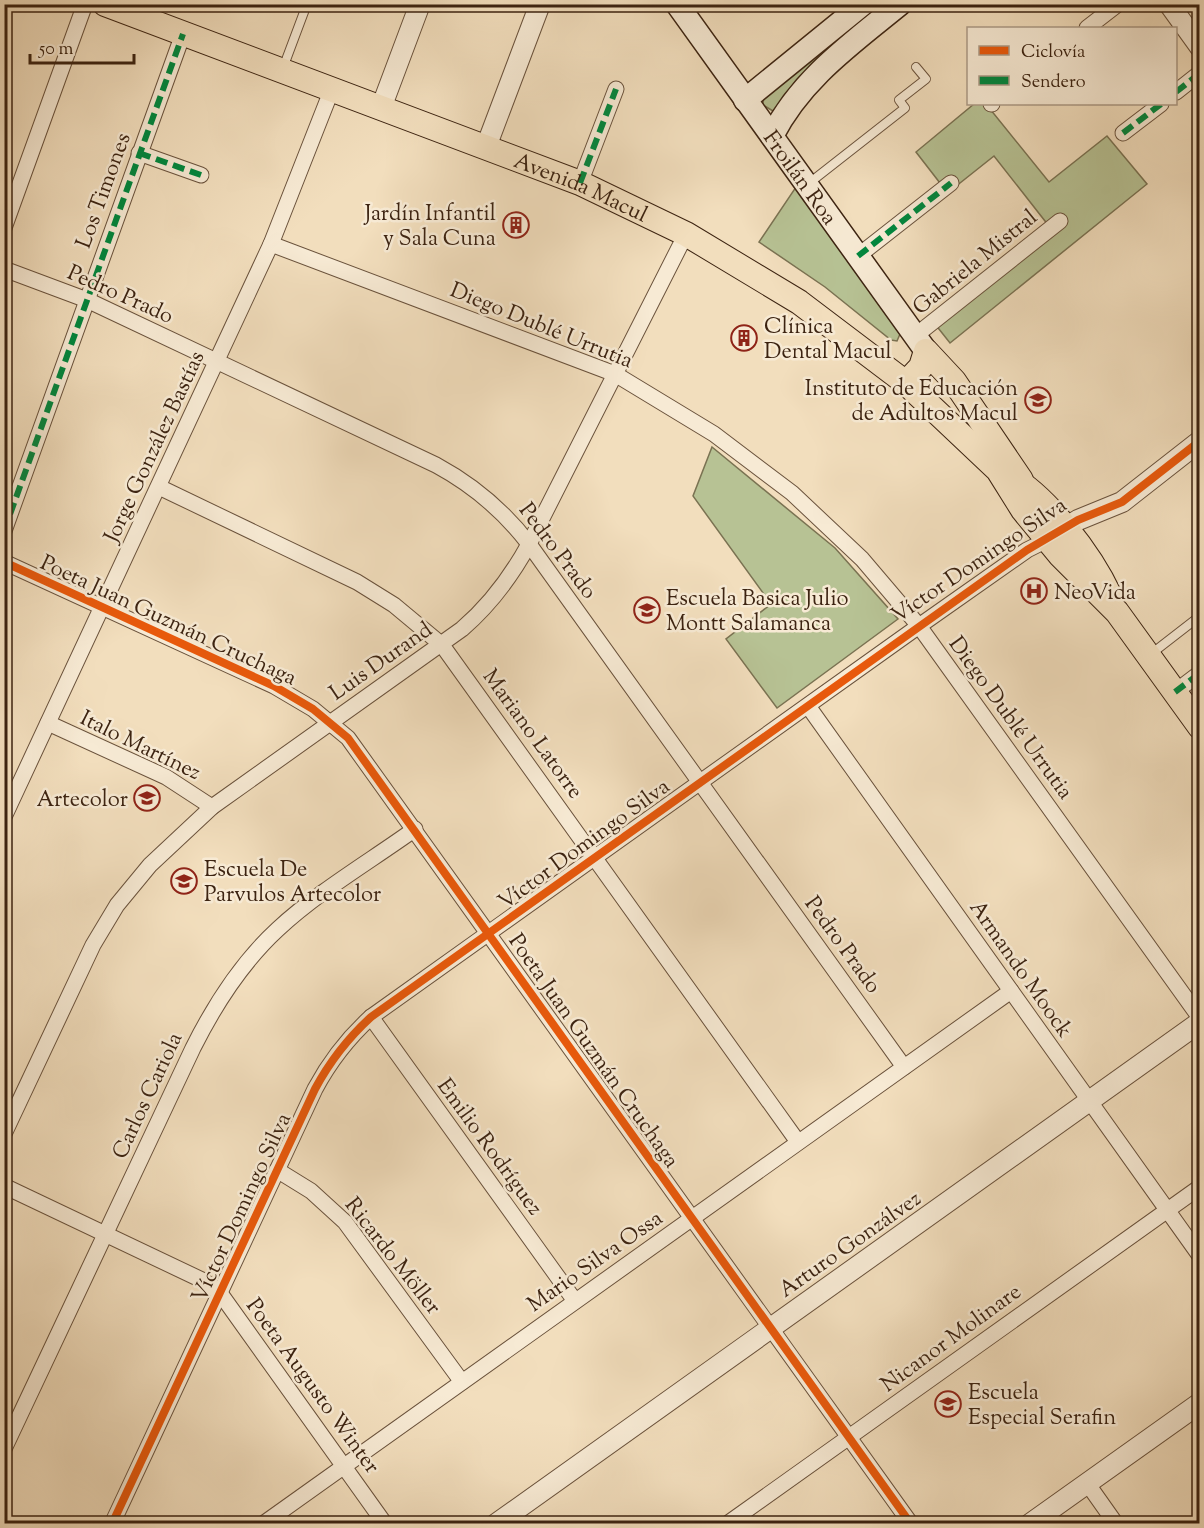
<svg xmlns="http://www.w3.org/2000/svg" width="1204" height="1528" font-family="'Sorts Mill Goudy',serif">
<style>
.green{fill:#b7c294;stroke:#7a7252;stroke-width:1.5}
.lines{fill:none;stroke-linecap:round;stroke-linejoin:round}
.service-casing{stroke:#6a523c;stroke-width:10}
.minor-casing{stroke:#6a523c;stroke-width:17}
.tertiary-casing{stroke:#6a523c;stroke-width:22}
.secondary-casing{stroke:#3c2311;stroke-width:25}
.primary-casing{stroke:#3c2311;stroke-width:26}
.service{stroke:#f7ead4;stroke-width:8}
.minor{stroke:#f7ead4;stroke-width:15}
.tertiary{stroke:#f7ead4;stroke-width:20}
.secondary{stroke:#f7ead4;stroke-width:22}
.primary{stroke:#f2debd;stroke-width:24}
.quiet{stroke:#00873e;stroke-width:6;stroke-dasharray:12 6;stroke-linecap:butt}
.cycleway-casing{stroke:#f7ead4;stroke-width:11}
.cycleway{stroke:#e8590c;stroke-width:8}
.labels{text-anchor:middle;stroke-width:5;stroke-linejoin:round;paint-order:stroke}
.street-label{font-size:22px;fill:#3c2311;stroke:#f7ead4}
.poi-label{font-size:22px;fill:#3c2311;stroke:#f7ead4;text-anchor:start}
</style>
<rect width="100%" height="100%" fill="#f2debd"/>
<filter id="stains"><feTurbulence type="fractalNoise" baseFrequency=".00333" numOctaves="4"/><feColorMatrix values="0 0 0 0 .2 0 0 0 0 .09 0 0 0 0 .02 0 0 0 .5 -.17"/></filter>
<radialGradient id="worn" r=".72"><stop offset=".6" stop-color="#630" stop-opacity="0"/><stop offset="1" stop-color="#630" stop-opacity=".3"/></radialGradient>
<g class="green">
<path d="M873,5h18l-110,101 -8,5 -10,-6 1,-12z"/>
<path d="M974,104h12l63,78 58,-46 40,48 -197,159 -15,-19 117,-94 -58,-74 -39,31 -15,-4 -24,-31z"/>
<path d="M796,187l104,147 -3,7 -6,-1 -66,-53 -66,-45z"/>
<path d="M712,447l123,101 63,71 -121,89 -51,-69 45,-35 -78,-108z"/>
</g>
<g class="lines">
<g class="service-casing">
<g id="service">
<path d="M283,68l24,-64"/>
<path d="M808,184l97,-76 -6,-8 27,-21 -10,-12"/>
<path d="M1151,654l49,-38"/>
</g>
</g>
<g class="minor-casing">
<g id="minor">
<path d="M1087,28l31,-24"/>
<path d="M1176,92l24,-19"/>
<path d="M991,104h1"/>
<path d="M1123,133l38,-29"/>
<path d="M139,153l62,22"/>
<path d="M580,183l36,-94"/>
<path d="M4,228l81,-224"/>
<path d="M271,244l344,130 99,60 78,59 70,66 57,67 281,392"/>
<path d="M858,256l93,-73"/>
<path d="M4,269l83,31 349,165c37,20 67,45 93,79l375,523"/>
<path d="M915,336l145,-115"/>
<path d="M159,487l198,95 37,23 48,40 356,497"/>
<path d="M4,531l179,-497"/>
<path d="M4,562l270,124 39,23 35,29 563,786"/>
<path d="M1175,692l25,-19"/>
<path d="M808,706l392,550"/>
<path d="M48,723l118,54 46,30"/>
<path d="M4,817l267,-573 61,-155"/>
<path d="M371,1017l204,284"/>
<path d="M4,1134l89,-189 24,-40 33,-40 62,-58 250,-178c29,-25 49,-52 67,-85l157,-310"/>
<path d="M277,1170l34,21 34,31 117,160"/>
<path d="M4,1186l200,95 16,12 165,231"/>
<path d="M4,1449l189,-401c22,-44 48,-85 85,-119 41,-38 91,-67 137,-100"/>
<path d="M1087,1483l29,41"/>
<path d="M112,1524l203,-435c15,-28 33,-51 56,-72l548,-391 108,-76 20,-10"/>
<path d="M263,1524l748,-533"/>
<path d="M727,1524l473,-337"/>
</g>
</g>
<g class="tertiary-casing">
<g id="tertiary">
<path d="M1169,4l31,43"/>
<path d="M381,108l39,-104"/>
<path d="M486,147l54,-143"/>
<path d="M1054,535l24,-15 44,-18 78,-61"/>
<path d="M496,1524l704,-502"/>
<path d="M1030,1524l170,-121"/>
</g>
</g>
<g class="secondary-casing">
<g id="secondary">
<path id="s1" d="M677,4l249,347"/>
<path d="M745,100l118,-96"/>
<path d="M772,136c29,-57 79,-92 128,-132"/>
</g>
</g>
<g class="primary-casing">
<g id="primary">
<path id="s2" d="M105,4l475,179 106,51 113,68 107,81 92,87 25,40 37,45 57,57 83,115"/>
<path d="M906,383l15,-16 5,-16 28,30 67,99"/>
<path d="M1006,474c40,21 85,81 104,122"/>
</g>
</g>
<use href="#service" class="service"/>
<use href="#minor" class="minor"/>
<use href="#tertiary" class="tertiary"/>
<use href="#secondary" class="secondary"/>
<use href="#primary" class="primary"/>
<g class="quiet">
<path d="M115,8l1,-4"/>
<path d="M681,10l7,-6"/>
<path d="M1176,92l24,-19"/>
<path d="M1123,133l38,-29"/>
<path d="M139,153l62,22"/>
<path d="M580,183l36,-94"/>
<path d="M858,256l93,-73"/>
<path d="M4,531l179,-497"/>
<path d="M1175,692l25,-19"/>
</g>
<g class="cycleway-casing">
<g id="cycleway">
<path d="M4,562l270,124 39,23 35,29 563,786"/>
<path d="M112,1524l203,-435c15,-28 33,-51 56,-72l656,-467 51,-30 44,-18 78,-61"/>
</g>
</g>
<use href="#cycleway" class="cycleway"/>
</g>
<defs>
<g id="building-ring" transform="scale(1.35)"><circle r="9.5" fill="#f7ead4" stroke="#8f2418" stroke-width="1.5"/><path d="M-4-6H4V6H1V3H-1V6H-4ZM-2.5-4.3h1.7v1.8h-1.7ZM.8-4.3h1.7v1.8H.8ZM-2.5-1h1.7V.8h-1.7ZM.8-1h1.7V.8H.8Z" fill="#8f2418"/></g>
<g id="school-ring" transform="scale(1.35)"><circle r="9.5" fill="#f7ead4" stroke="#8f2418" stroke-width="1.5"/><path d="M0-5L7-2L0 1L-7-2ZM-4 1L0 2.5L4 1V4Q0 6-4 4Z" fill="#8f2418"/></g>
<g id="hospital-ring" transform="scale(1.35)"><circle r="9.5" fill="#f7ead4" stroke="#8f2418" stroke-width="1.5"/><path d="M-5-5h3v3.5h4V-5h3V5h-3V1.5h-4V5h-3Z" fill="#8f2418"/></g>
</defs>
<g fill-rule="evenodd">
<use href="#building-ring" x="516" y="225"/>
<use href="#building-ring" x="744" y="338"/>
<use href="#school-ring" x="1038" y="400"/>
<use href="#hospital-ring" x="1034" y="591"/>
<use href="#school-ring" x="647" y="610"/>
<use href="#school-ring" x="147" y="798"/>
<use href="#school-ring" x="184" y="881"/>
<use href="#school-ring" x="948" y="1404"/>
</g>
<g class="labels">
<g class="street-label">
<text dy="8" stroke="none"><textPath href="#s1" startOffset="213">Froilán Roa</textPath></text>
<text dy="8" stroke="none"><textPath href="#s2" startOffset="510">Avenida Macul</textPath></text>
<text transform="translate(102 190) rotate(-70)" y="8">Los Timones</text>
<text transform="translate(974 261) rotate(-39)" y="8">Gabriela Mistral</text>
<text transform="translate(121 293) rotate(24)" y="8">Pedro Prado</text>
<text transform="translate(542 324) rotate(22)" y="8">Diego Dublé Urrutia</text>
<text transform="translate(153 446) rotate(-65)" y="8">Jorge González Bastías</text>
<text transform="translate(559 550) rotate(53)" y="8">Pedro Prado</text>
<text transform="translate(978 559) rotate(-34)" y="8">Víctor Domingo Silva</text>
<text transform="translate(169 619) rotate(25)" y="8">Poeta Juan Guzmán Cruchaga</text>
<text transform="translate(380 660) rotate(-35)" y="8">Luis Durand</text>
<text transform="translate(1012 717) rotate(54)" y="8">Diego Dublé Urrutia</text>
<text transform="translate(534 733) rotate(54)" y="8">Mariano Latorre</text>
<text transform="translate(141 744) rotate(26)" y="8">Italo Martínez</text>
<text transform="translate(583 843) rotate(-36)" y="8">Víctor Domingo Silva</text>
<text transform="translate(844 944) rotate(54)" y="8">Pedro Prado</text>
<text transform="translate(1022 968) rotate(55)" y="8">Armando Moock</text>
<text transform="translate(595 1050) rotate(55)" y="8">Poeta Juan Guzmán Cruchaga</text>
<text transform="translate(146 1095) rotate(-65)" y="8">Carlos Cariola</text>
<text transform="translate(491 1146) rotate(54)" y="8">Emilio Rodríguez</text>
<text transform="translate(240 1207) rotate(-65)" y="8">Víctor Domingo Silva</text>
<text transform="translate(849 1243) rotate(-35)" y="8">Arturo Gonzálvez</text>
<text transform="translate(394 1255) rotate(52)" y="8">Ricardo Möller</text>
<text transform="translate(594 1260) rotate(-35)" y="8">Mario Silva Ossa</text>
<text transform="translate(950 1337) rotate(-36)" y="8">Nicanor Molinare</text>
<text transform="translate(314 1385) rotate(54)" y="8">Poeta Augusto Winter</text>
</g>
<g class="poi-label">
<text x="496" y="220" text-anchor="end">Jardín Infantil<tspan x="496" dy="25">y Sala Cuna</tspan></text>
<text x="764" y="333">Clínica<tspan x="764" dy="25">Dental Macul</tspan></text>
<text x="1018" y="395" text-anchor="end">Instituto de Educación<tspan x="1018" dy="25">de Adultos Macul</tspan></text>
<text x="1054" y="599">NeoVida</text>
<text x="666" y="605">Escuela Basica Julio<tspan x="666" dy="25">Montt Salamanca</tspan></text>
<text x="128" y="806" text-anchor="end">Artecolor</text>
<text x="204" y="876">Escuela De<tspan x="204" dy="25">Parvulos Artecolor</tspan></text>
<text x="968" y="1399">Escuela<tspan x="968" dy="25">Especial Serafin</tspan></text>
</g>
</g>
<rect width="1204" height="1528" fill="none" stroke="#f2debd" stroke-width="24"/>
<rect x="6" y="6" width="1192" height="1516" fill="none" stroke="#3c2311" stroke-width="3"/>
<rect x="12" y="12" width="1180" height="1504" fill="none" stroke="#3c2311" stroke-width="1.5"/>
<rect x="967" y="27" width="210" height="78" fill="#f7ead4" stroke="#ac9a86" stroke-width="1.5"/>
<rect x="979" y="46" width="30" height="9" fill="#e8590c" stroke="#ac9a86" stroke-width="1.5"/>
<text x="1021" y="57" font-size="18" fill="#3c2311">Ciclovía</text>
<rect x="979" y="76" width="30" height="9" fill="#00873e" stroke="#ac9a86" stroke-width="1.5"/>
<text x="1021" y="87" font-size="18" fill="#3c2311">Sendero</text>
<path d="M30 54v9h104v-9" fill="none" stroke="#3c2311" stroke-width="3"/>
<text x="39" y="54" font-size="18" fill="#3c2311" stroke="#f7ead4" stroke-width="4.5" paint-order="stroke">50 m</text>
<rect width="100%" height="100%" filter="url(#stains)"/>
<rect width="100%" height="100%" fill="url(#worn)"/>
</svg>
